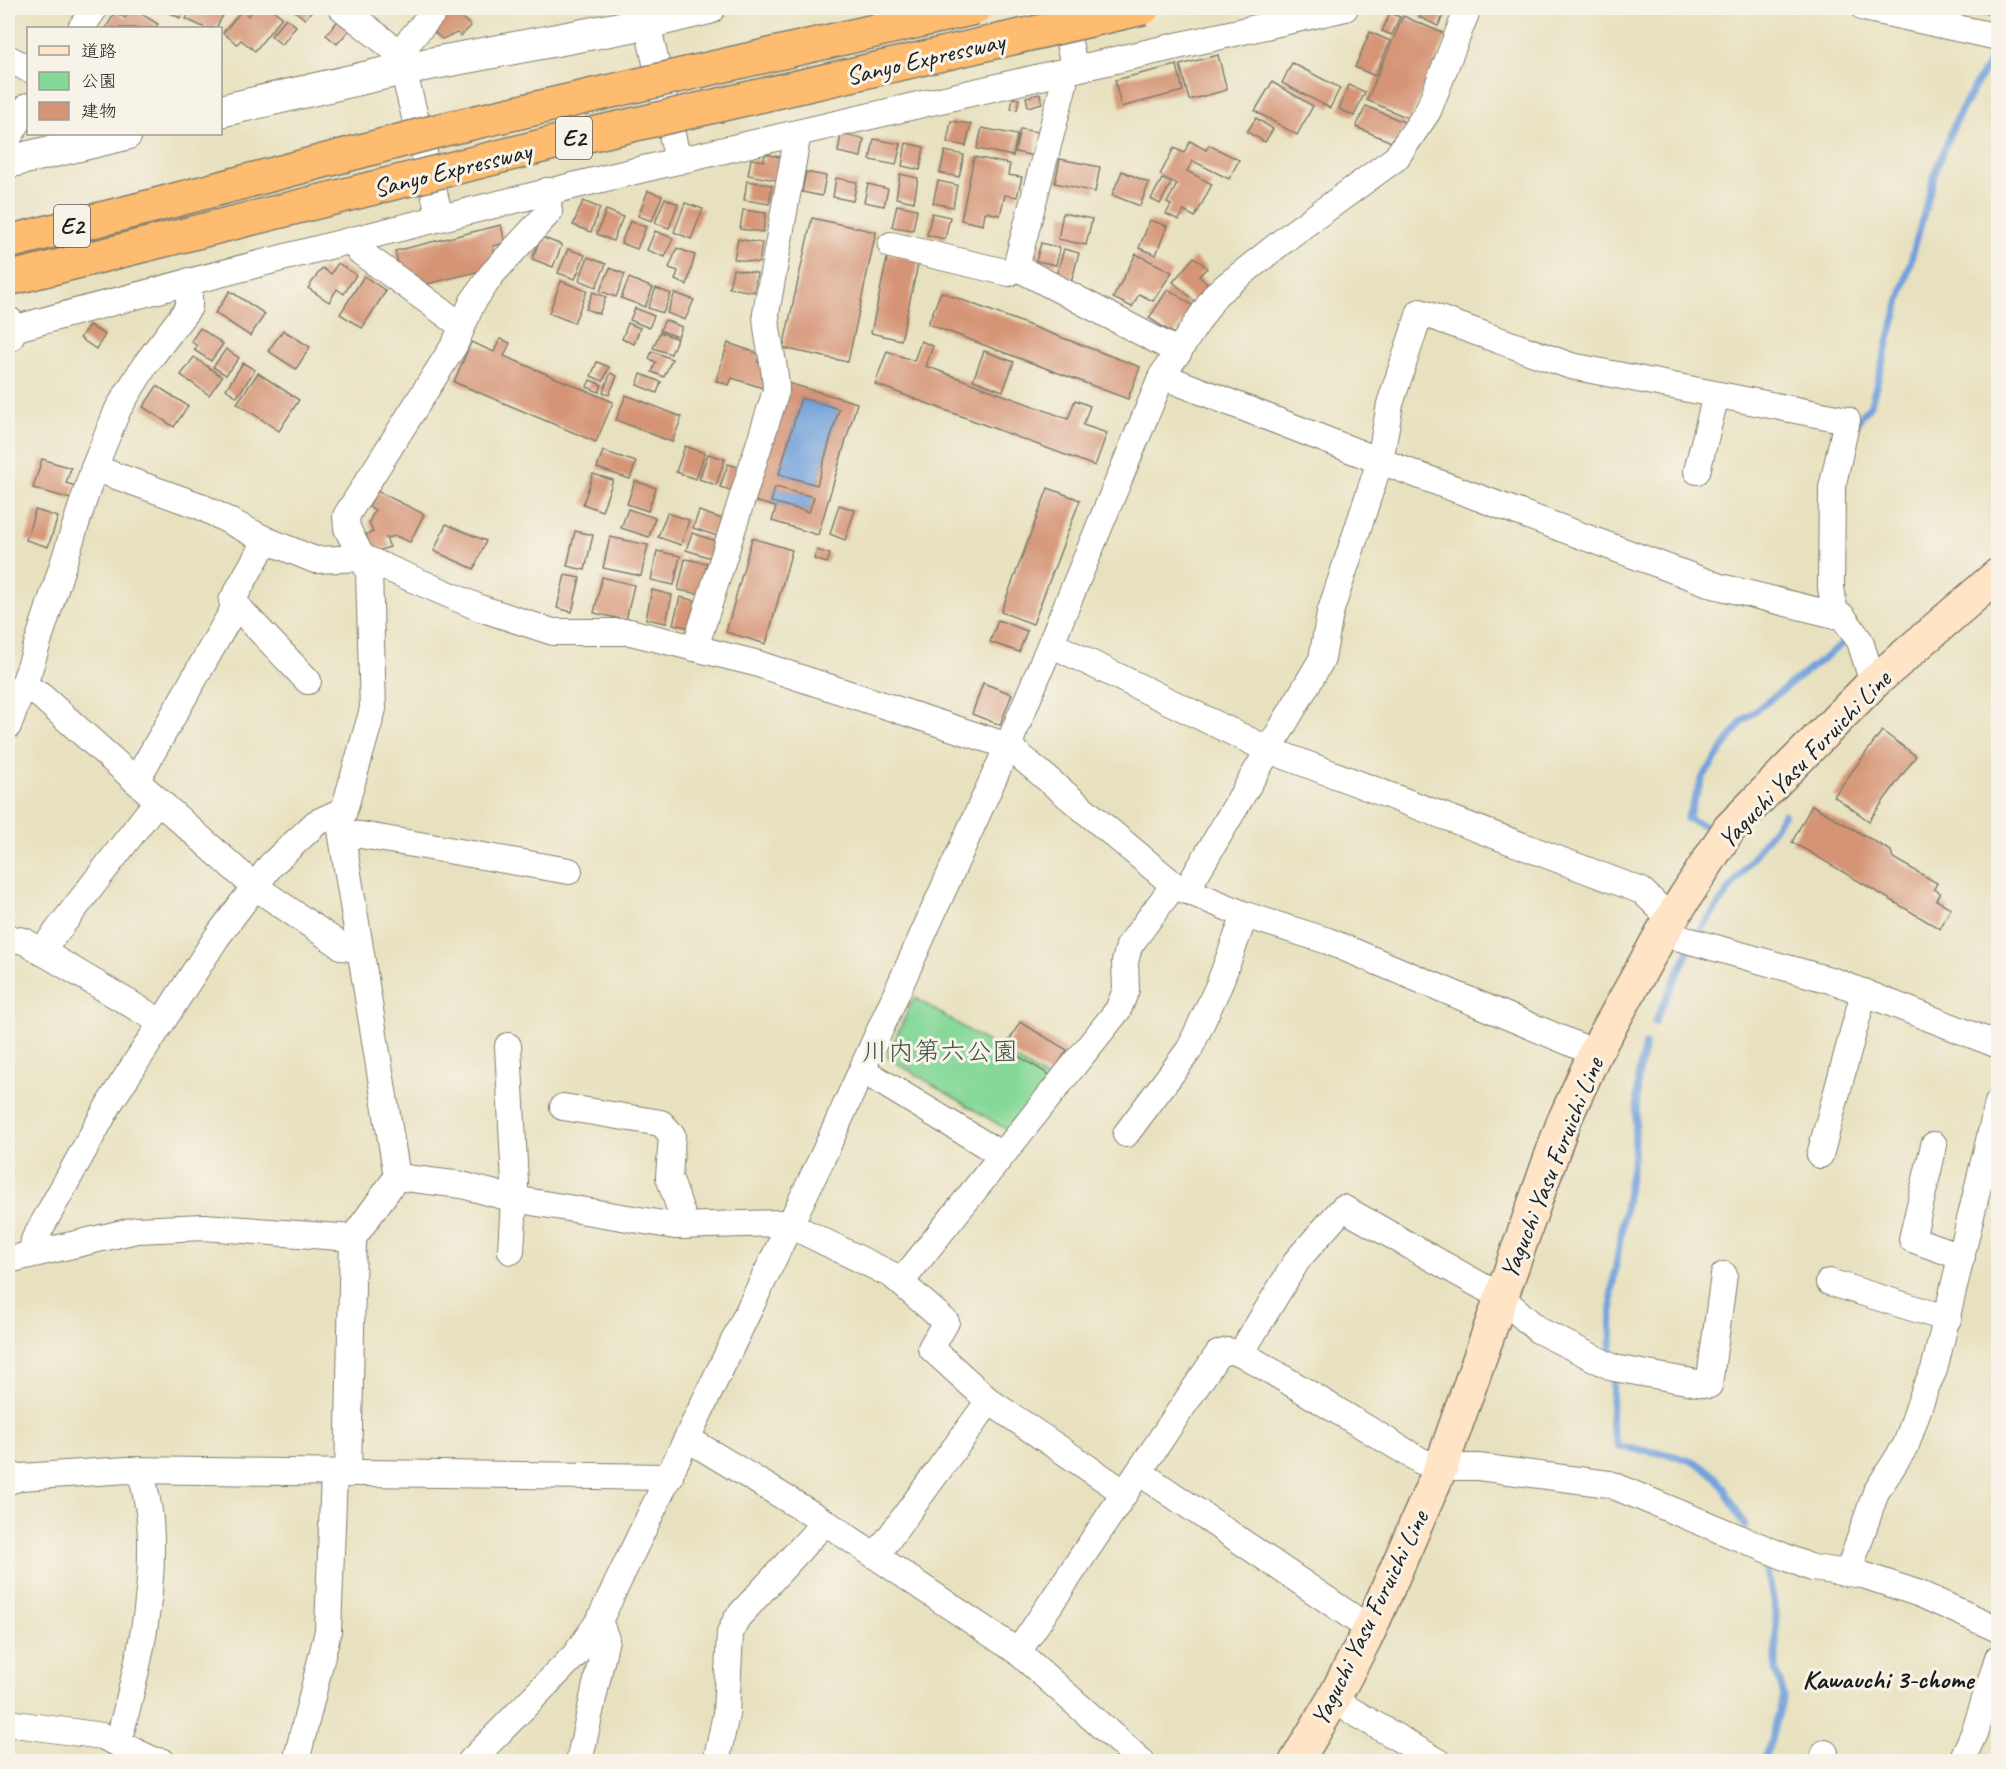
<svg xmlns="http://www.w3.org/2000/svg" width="2006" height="1769" font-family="Caveat,'Klee One',sans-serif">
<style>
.green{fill:#86d899;stroke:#517a5a;stroke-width:1.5}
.water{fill:#72a1db;stroke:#475e7c;stroke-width:1.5}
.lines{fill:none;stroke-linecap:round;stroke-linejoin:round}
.stream{stroke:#72a1db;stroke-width:7}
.building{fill:#d59476;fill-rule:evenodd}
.minor-casing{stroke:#827e6e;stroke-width:28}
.tertiary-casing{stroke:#827e6e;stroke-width:34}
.secondary-casing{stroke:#827e6e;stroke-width:36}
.motorway-casing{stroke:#827e6e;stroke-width:36}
.minor{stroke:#fff;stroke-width:26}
.tertiary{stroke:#fff;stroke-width:32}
.secondary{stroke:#ffe4c6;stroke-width:33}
.motorway{stroke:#febc70;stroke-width:33}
.motorway-bridge-casing{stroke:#827e6e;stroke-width:36;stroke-linecap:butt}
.motorway-bridge{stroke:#febc70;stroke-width:33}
.labels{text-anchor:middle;stroke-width:6;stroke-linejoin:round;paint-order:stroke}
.shield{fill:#f7f3e8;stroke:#5e5c59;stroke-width:1.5}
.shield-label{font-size:24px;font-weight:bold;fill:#1c1c1c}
.street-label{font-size:26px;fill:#1c1c1c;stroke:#f7f3e8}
.park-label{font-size:26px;fill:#3c5442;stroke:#f7f3e8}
.neighbourhood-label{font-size:27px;font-weight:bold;fill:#1c1c1c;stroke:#f7f3e8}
</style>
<rect width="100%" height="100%" fill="#f7f3e8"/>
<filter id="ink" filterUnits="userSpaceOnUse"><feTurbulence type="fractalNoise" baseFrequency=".0167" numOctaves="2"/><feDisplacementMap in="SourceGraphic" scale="12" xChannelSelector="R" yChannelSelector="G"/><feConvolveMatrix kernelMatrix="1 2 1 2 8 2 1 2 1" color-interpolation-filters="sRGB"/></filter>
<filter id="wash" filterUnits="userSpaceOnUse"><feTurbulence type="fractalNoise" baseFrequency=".008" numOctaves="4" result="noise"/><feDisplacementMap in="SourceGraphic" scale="24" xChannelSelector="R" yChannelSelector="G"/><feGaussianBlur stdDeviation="1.35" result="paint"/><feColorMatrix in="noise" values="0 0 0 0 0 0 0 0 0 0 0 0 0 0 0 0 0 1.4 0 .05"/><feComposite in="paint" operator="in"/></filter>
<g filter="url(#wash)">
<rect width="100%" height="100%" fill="#e8e1bf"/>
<path class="green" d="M914,997l140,86 -40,51 -127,-77z"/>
<g class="water">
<path d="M801,398l38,11 -22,76 -38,-11z"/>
<path d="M775,487l39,10 -5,15 -38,-10z"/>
</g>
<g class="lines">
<g class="stream">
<path d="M1855,425l16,-21 65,-234 21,-52 41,-72"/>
<path d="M1714,829l-27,-10 16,-42 39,-56 107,-82"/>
<path d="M1699,932l85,-118"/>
<path d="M1655,1022l34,-72"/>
<path d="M1611,1355l1,-65 22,-137 4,-76 7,-32"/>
<path d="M1613,1380l-2,42 7,25c32,5 79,6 101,34 10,14 18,31 26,45"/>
<path d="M1764,1762l20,-66 -8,-26v-57l-9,-40"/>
</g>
</g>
<g id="blocks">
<g class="building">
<path d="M132,8l26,16 -3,4h-49l9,-16 10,6z"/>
<path d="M160,8h25l-5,10z"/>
<path d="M192,8h16l15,7 -7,13h-11l-19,-9z"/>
<path d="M255,8h15l12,9 -27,34 -14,-11 -4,4 -14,-11 19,-23 6,6z"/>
<path d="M291,8h23l-9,11z"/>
<path d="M1423,8l21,6 -6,12 -19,-9z"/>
<path d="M1969,8h19l-2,6z"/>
<path d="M452,9l19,17 -10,10 -4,-3 -15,6 -9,-8z"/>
<path d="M1390,13l10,4 -8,18 -10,-4z"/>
<path d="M1403,16l44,19 -37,84 -43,-19z"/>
<path d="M341,17l11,10 -15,17 -11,-9z"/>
<path d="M286,18l10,8 -14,19 -11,-9z"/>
<path d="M1370,32l20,9 -15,35 -20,-9z"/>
<path d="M1218,55l9,35 -38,10 -9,-35z"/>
<path d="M1292,63l48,25 -10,20 -48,-25z"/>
<path d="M1177,65l6,26 -62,16 -6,-27z"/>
<path d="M1272,82l41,24 -16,29 -42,-24z"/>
<path d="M1349,85l16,7 -11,24 -15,-7z"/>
<path d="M1040,94l2,9 -14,4 -2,-10z"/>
<path d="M1013,98l6,1 -2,11 -6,-1z"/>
<path d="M1366,106l40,17 -10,21 -40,-17z"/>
<path d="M1256,118l17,11 -8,13 -18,-10z"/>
<path d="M951,121l20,3 -5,22 -19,-4z"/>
<path d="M982,128l35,7 -4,21 -36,-7z"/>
<path d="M1020,129l18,3 -4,24 -19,-4z"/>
<path d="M841,134l23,5 -3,18 -23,-5z"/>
<path d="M874,139l27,5 -5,21 -26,-5z"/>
<path d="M1190,141l16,9 3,-5 30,15 -10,19 -36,-18 -6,10 25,13 -17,33 -11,-6 -5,9 -13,-6 5,-9 -4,-2 10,-19 -17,-9 14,-27 10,5z"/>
<path d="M906,143l18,4 -4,23 -18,-4z"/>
<path d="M945,151l19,4 -5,22 -19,-4z"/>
<path d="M765,154l20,4 -4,23 -33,-6 3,-16 13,2z"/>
<path d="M974,157l36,7 -2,11 14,2 -5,20 -12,-2 -5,20 -15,-3 -2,13 -22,-5z"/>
<path d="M1060,159l40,8 -5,25 -40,-9z"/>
<path d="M1122,171l27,12 -9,23 -28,-11z"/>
<path d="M806,172l20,4 -4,20 -20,-4z"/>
<path d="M900,174l18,4 -4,24 -18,-4z"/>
<path d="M836,178l21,4 -4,19 -20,-4z"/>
<path d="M1162,179l9,4 -11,21 -9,-5z"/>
<path d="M747,181l25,4 -3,19 -25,-4z"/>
<path d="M938,181l19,4 -4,22 -20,-4z"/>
<path d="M868,184l20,5 -4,17 -20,-4z"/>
<path d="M648,191l14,5 -10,25 -14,-5z"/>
<path d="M665,198l13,6 -9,24 -14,-5z"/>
<path d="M583,201l17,7 -9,24 -18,-7z"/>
<path d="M685,203l18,6 -12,30 -17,-7z"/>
<path d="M897,205l20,4 -4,21 -21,-3z"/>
<path d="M606,210l17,7 -10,24 -16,-7z"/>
<path d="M743,210l23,3 -3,19 -23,-3z"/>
<path d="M932,213l18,4 -5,22 -18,-4z"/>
<path d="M1063,213l29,6 -6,26 -28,-6z"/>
<path d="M812,218l64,14 -28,130 -65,-14z"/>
<path d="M1150,220l17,6 -11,29 -17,-7z"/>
<path d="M630,221l16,6 -9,22 -16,-6z"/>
<path d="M501,225l4,18 -12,3 3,13 -8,10 -69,17 -19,-14 -5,-21z"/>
<path d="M655,231l18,7 -8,19 -18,-7z"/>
<path d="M541,237l21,8 -9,22 -21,-8z"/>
<path d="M738,239l24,4 -3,20 -25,-4z"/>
<path d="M1041,243l19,5 -4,17 -20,-4z"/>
<path d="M677,248l18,7 -8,30 -12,-5 3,-9 -9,-3z"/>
<path d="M568,249l17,6 -10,24 -17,-6z"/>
<path d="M1064,249l15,4 -8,30 -16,-4z"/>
<path d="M888,254l31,6 -18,80 -30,-7z"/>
<path d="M1136,254l36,18 -19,29 -14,-7 -7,13 -19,-9z"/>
<path d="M588,257l18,7 -10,23 -17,-7z"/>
<path d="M1194,257l13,11 -8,8 11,10 -14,16 -23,-20z"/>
<path d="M338,263l18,12 -12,19 -7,-5 -8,13 -21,-14 14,-20 9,6z"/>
<path d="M610,268l15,6 -9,23 -16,-6z"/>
<path d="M733,269l24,4 -3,19 -25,-4z"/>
<path d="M364,276l22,15 -24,37 -22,-14z"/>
<path d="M629,278l24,10 -8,19 -24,-9z"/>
<path d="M561,281l26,10 -13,32 -25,-10z"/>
<path d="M656,288l15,6 -8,19 -15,-5z"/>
<path d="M1168,289l25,17 -19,28 -25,-16z"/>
<path d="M230,291l35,23 -15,22 -35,-23z"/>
<path d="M593,292l13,5 -7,17 -13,-5z"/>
<path d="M941,292l199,75 -12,32 -200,-75z"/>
<path d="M675,293l19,7 -9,20 -18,-7z"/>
<path d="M635,308l19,8 -5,12 -19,-8z"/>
<path d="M665,320l17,7 -4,10 -18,-7z"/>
<path d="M628,323l12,5 -6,16 -12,-5z"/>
<path d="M89,325l16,10 -9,14 -16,-11z"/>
<path d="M200,328l23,16 -12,17 -17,-11 3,-4 -6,-5z"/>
<path d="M283,330l27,17 -14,22 -28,-18z"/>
<path d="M660,332l17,7 -6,15 -18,-6z"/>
<path d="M500,339l10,4 -6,13 109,46 -17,40 -142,-60 17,-40 23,10z"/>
<path d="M921,341l12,5 -7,20 142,53 7,-19 15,6 -7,19 24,8 -12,33 -220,-82 12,-33 27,10z"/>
<path d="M728,343l32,11 -3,8 16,5 -7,22 -34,-11 -3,7 -13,-4z"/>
<path d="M226,349l13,9 -13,17 -13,-8z"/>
<path d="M652,351l20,8 -8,18 -12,-5 4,-10 -7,-3z"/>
<path d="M984,351l30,11 -11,29 -30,-11z"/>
<path d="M194,357l28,20 -13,18 -28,-20z"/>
<path d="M597,362l12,5 -6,14 -12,-5z"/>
<path d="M243,363l12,7 -18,27 -11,-8z"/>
<path d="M258,373l41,27 -20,31 -42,-28z"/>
<path d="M611,373l6,3 -8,19 -6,-3z"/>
<path d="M641,374l20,8 -4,11 -20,-8z"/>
<path d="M590,380l12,5 -3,7 -12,-5z"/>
<path d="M784,382l73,21 -39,132 -46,-14 4,-14 -26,-7zM801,398l38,11 -22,76 -38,-11zM775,487l39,10 -5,15 -38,-10z"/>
<path d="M157,386l31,20 -14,21 -31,-20z"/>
<path d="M626,395l56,22 -10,25 -56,-22z"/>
<path d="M685,446l20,7 -9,26 -20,-7z"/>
<path d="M603,451l33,11 -6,17 -33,-11z"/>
<path d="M708,454l17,5 -9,26 -17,-6z"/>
<path d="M42,459l29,9 -5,15 9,3 -4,13 -38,-11z"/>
<path d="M728,464l16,5 -8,23 -16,-5z"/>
<path d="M593,474l20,6 -11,31 -19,-7z"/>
<path d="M635,481l21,7 -8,23 -21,-7z"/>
<path d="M1048,488l32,12 -47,124 -32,-12z"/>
<path d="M377,491l47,23 -14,28 -14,-6 -10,2 4,9 -19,6 -5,-19 7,-2 -4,-10 6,-12 -6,-4z"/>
<path d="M839,505l16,5 -10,30 -15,-6z"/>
<path d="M628,509l27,9 -6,19 -28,-9z"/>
<path d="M35,510l23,7 -10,30 -22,-7z"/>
<path d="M699,511l26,9 -5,17 -27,-9z"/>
<path d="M667,513l22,7 -8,25 -23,-8z"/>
<path d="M446,524l40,17 -12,28 -40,-18z"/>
<path d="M575,531l18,4 -8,35 -18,-4z"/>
<path d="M692,533l27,9 -5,17 -28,-9z"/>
<path d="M610,537l38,8 -7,31 -38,-8z"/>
<path d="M752,538l40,12 -26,94 -40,-12z"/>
<path d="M817,550l13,4 -3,9 -13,-4z"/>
<path d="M657,551l23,5 -6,29 -23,-5z"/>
<path d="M685,559l22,4 -7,31 -22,-4z"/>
<path d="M565,575l15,3 -8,34 -15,-4z"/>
<path d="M602,577l32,8 -8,35 -32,-7z"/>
<path d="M652,590l20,5 -6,28 -20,-4z"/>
<path d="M680,597l21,5 -7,27 -21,-5z"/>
<path d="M998,620l29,11 -8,21 -29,-10z"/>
<path d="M983,683l29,11 -12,31 -28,-11z"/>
<path d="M1882,731l34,25 -47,65 -35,-25z"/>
<path d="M1812,805l79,46 2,7 44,25 -3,6 6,4 -4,7 15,8 -11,21 -148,-87z"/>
<path d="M1020,1022l47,28 -16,26 -46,-28z"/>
</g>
</g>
</g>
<g filter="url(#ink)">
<use href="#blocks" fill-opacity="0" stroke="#827e6e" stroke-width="1.5"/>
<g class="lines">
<g class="minor-casing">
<g id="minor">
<path d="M342,8l57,45"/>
<path d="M437,8l-38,45 41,164"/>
<path d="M1061,8l14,61"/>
<path d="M1864,8l134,29"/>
<path d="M647,23l31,138"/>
<path d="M81,28l14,-20"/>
<path d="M8,58l20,11"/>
<path d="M1062,72l2,12 -48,183 163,85"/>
<path d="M8,138l20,-32"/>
<path d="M353,240l6,11 103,75"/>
<path d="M891,245l118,28 7,-6"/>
<path d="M9,330c442,-121 889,-221 1336,-322"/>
<path d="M1162,376l218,85 337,125 126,31 17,24 13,42"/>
<path d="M94,468l106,38 66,34 49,20 49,-2 116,50 73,24h77l125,31 253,83 166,139 71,30 83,26 267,112"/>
<path d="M1697,471l19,-76"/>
<path d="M266,540l-34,61 76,80"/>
<path d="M1051,644l218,106 373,141 29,28"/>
<path d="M695,648l81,-257c0,-27 -10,-52 -10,-78l32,-180"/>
<path d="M23,685l18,11 213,190 89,61 16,2"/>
<path d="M8,726l21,-56 65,-202 24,-59 27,-44 44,-58v-26"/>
<path d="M136,781l100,-176"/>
<path d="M342,834l19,1 208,36"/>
<path d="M1186,891l136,-232 8,-46 50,-152 10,-57 30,-92 151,54 276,54 -15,68 -1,99 4,28"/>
<path d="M1662,933l175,49 161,63"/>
<path d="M8,938l16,3 137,81"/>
<path d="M41,952l117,-152"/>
<path d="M508,1046l7,137 -4,68"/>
<path d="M862,1070l140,85"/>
<path d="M563,1107l98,16 11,12 -3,42 17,49"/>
<path d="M1126,1134l63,-84 30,-65 26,-70"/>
<path d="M1934,1145l-22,94 50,18"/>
<path d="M1820,1155l44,-163"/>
<path d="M397,1177l-57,-353 33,-115 -4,-137 -22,-44 -1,-12 109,-172 17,-41 20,-29 57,-62 -2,-21"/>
<path d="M32,1254l2,-14 77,-139 106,-164 54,-72 45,-42 28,-13"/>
<path d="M8,1260l128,-30 68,-3 149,11"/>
<path d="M901,1282l217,-272 8,-20 -1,-28 4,-16 45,-61"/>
<path d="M1829,1282l119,37"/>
<path d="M1241,1353l57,-94 45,-51 158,89 37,33 76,38 95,17 15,-110"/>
<path d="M688,1439l137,83 193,130 124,110"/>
<path d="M1139,1472l231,157"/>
<path d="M348,1474l5,-236 44,-61 65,8 52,14 161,27 106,-3 9,2 102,50 54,47 -15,26 58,53 136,92"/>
<path d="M8,1481l13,-4 106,-7 543,7"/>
<path d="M876,1556l113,-155"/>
<path d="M1848,1573l28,-81 30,-47 19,-56 9,-19 64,-267"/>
<path d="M1018,1652l200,-298 10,-3 13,2 180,108 20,6h37l131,17 203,84 51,7 57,19 78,35"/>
<path d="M1333,1700l106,62"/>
<path d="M8,1723l94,13 51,24 10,2"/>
<path d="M118,1743c19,-72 38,-146 32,-222 -1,-17 -6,-34 -9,-50"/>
<path d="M296,1762l32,-131 6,-157"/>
<path d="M470,1762l105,-107 24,-34 223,-463 186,-412 154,-370 54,-82 77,-61 103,-75 32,-47 40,-103"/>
<path d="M579,1762l27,-123 -7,-18"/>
<path d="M716,1762l10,-48 4,-81 7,-15 88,-96"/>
<path d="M1822,1762l3,-9"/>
<path d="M1961,1762l14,-31 23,-73"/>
</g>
</g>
<g class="tertiary-casing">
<g id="tertiary">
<path d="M220,111l183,-42 244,-46 62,-15"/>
<path d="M8,162l118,-28"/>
<path d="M8,323v13"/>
</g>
</g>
<g class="secondary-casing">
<path id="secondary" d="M1296,1762l37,-62 37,-71 71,-162 122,-344 32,-70 67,-120 67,-104 144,-146 125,-108"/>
</g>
<g class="motorway-casing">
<path id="motorway" d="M8,242l129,-32"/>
</g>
<use href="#minor" class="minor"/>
<use href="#tertiary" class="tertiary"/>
<use href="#secondary" class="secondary"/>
<use href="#motorway" class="motorway"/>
<g class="motorway-bridge-casing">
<g id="motorway-bridge">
<path d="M137,210l304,-80 534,-122"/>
<path d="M8,279l554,-138 581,-133"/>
</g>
</g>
<use href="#motorway-bridge" class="motorway-bridge"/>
</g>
</g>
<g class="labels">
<g class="shield">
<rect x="556" y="117" width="36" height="42" rx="4.5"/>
<rect x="54" y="205" width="36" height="42" rx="4.5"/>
</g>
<g class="shield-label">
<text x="574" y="146">E2</text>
<text x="72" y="234">E2</text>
</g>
<g class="street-label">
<text transform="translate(925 58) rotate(-13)" y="9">Sanyo Expressway</text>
<text transform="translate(452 169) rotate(-14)" y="9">Sanyo Expressway</text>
<text transform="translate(1804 759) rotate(-46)" y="9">Yaguchi Yasu Furuichi Line</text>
<text transform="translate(1551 1168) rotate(-68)" y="9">Yaguchi Yasu Furuichi Line</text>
<text transform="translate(1369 1618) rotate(-64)" y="9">Yaguchi Yasu Furuichi Line</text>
</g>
<g class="park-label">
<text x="940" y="1060">川内第六公園</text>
</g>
<g class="neighbourhood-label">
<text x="1888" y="1688">Kawauchi 3-chome</text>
</g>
</g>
<rect width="2006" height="1769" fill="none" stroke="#f7f3e8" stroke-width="30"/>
<rect x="27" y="27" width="195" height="108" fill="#f7f3e8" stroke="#9f9d96" stroke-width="1.5"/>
<rect x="39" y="46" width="30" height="9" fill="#ffe4c6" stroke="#9f9d96" stroke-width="1.5"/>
<text x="81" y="57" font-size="18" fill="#1c1c1c">道路</text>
<rect x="39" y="72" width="30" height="18" fill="#86d899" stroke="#9f9d96" stroke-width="1.5"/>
<text x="81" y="87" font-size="18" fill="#1c1c1c">公園</text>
<rect x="39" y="102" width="30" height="18" fill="#d59476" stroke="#9f9d96" stroke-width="1.5"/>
<text x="81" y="117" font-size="18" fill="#1c1c1c">建物</text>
</svg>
